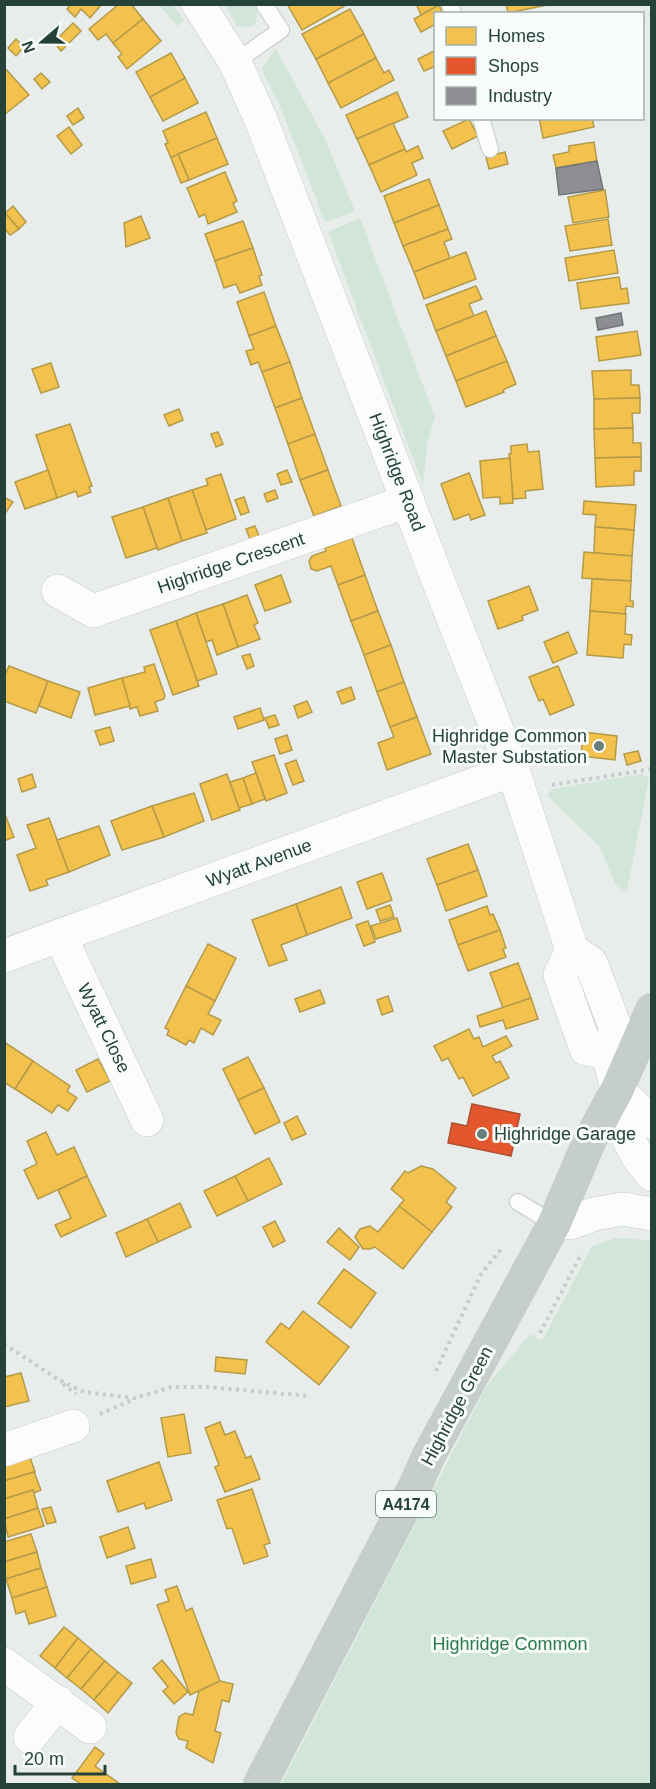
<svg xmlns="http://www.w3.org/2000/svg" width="656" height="1789" font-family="Arial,sans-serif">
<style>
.green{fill:#d1e6d8}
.homes{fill:#f2c14e;stroke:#b49b48;stroke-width:1.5}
.shops{fill:#e4572e;stroke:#aa5132;stroke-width:1.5}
.industry{fill:#8d8d92;stroke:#6e7678;stroke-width:1.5}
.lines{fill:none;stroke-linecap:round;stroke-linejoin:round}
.service-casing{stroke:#c5cac8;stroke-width:18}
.minor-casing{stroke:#c5cac8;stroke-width:34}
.trunk-casing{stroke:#c3ccc9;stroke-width:34}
.path{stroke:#c3ccca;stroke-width:4;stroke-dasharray:3 4.5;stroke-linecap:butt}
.service{stroke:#fcfcfc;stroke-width:16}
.minor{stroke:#fcfcfc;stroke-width:33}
.trunk{stroke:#c6cecc;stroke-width:33}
.poi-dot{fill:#697e78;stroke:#f7fbf9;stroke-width:2}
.labels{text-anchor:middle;stroke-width:6;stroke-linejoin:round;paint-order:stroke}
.shield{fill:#f7fbf9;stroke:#637a73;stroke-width:1.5}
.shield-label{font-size:16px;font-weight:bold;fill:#24423a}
.street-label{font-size:18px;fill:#24423a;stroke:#f7fbf9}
.poi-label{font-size:18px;fill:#24423a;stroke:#f7fbf9;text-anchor:end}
.park-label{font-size:18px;fill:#2d7a4b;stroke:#f7fbf9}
</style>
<rect width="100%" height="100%" fill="#e8edeb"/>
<g class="green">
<path d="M159,5h14l11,15 -7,6z"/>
<path d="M225,5h30l3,4 -2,14 -6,4 -13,-1z"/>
<path d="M276,49l49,90 30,72 -30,11 -46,-119 -16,-30 -1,-5z"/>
<path d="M360,218l75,199 -8,27 -4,41 -95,-253z"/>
<path d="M642,774l7,4 -22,113 -4,1 -8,-8 -15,-37 -53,-52 5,-6z"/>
<path d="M616,1238l35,2v544h-370l205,-397 44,-53 12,7 50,-95z"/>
</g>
<g class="homes">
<path d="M71,4h31l-12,14 -9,-9 -6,8 -8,-8z"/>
<path d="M119,4h12l12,15 -30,24 -7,-9 -8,6 -9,-11z"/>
<path d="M287,4h61l-46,26z"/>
<path d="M420,4h18l1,1 -18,10 -4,-9z"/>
<path d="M506,4h46l-44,9z"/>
<path d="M439,5l4,9h-7v10l-15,8 -7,-13z"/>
<path d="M350,9l14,25 -48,25 -14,-25z"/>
<path d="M143,19l18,22 -34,28 -9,-12 4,-3 -9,-11z"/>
<path d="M73,23l8,8 -20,20 -7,-9z"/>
<path d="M364,34l12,24 -48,25 -12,-24z"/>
<path d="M16,39l8,8 -8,9 -8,-8z"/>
<path d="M436,50v16l-12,5 -6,-12z"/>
<path d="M171,53l14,25 -35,19 -14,-25z"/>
<path d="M376,58l8,15 5,-3 5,10 -53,28 -13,-25z"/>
<path d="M4,67l25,28 -25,20z"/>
<path d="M41,73l9,9 -8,7 -8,-10z"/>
<path d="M185,78l13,25 -35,18 -13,-24z"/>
<path d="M397,92l11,25 -51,22 -11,-24z"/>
<path d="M78,108l6,10 -11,7 -6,-9z"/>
<path d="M206,112l11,26 -46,20 -6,-14 3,-1 -5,-12z"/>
<path d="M539,118h53l2,9 -51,11z"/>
<path d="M469,119l9,17 -26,13 -9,-18z"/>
<path d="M393,123l12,26 -36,16 -12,-26z"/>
<path d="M69,127l13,18 -11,9 -14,-18z"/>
<path d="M217,138l11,26 -39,16 -11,-26z"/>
<path d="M594,142l3,19 -41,7 -3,-13 16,-3v-6z"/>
<path d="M418,146l5,12 -11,5 5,12 -36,17 -12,-27 36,-16 1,3z"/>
<path d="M505,152l3,12 -19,5 -3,-12z"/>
<path d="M178,154l11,26 -8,3 -10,-25z"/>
<path d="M225,172l12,29 -4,2 4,9 -29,12 -3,-10 -6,3 -12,-29z"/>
<path d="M429,179l10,26 -45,18 -10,-27z"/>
<path d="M605,190l4,27 -36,6 -5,-26z"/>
<path d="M439,205l9,24 -45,17 -9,-23z"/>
<path d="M13,206l13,16 -7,7 -14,-16z"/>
<path d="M5,213l14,16 -9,6 -6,-7z"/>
<path d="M141,216l9,22 -24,9 -2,-24z"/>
<path d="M608,219l4,26 -42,6 -5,-25z"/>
<path d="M243,221l10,27 -38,13 -10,-27z"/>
<path d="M448,229l4,10 -8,3 6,16 -36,14 -11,-26z"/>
<path d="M253,248l9,27 -3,1 3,9 -22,8 -4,-9 -12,4 -9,-27z"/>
<path d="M614,250l4,23 -49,8 -4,-23z"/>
<path d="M466,252l10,27 -52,20 -10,-27z"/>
<path d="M619,277l2,12 6,-1 2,15 -48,6 -4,-26z"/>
<path d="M476,286l6,13 -13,5 5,12 -38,15 -10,-26z"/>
<path d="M264,292l12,34 -27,10 -12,-34z"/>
<path d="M486,311l10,25 -50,20 -10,-25z"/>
<path d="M276,326l14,36 -28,10 -4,-10 -7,3 -5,-14 8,-2 -5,-13z"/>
<path d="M637,331l4,24 -42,6 -3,-24z"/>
<path d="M496,336l11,25 -51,20 -10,-25z"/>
<path d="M507,361l9,23 -13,6 1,2 -38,15 -10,-26z"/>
<path d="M290,362l12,36 -27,10 -13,-36z"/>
<path d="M51,363l8,24 -18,6 -9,-24z"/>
<path d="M631,370v15h8l1,13 -46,1 -2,-28z"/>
<path d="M302,398l13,36 -27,10 -13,-36z"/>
<path d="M640,398v15h-8l1,15 -39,1v-30z"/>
<path d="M179,409l4,11 -14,6 -5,-11z"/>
<path d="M70,424l22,62 -3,1 2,5 -13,5 -2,-6 -19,7 -21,-63z"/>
<path d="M633,428v15h8v14l-46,1 -1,-29z"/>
<path d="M218,432l5,12 -7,3 -5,-13z"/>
<path d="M315,434l13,36 -28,10 -12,-36z"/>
<path d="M527,444l1,8 11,-1 4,38 -18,2 1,7 -13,1 -4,-45h2v-8z"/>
<path d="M641,457v14h-7v14l-38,2 -1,-29z"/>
<path d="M510,458l3,45 -13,1v-7l-17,1 -3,-37z"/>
<path d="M48,470l9,28 -32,11 -10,-27z"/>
<path d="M287,470l5,12 -11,3 -4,-11z"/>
<path d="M328,470l13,36 -27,10 -14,-36z"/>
<path d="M469,473l16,42 -14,5 -2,-6 -15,6 -13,-36z"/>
<path d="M221,474l15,45 -30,11 -14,-40 16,-5 -2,-6z"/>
<path d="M192,490l15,43 -25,8 -14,-43z"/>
<path d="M275,490l3,8 -11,4 -3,-8z"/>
<path d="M4,497l9,5 -9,13z"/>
<path d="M244,497l5,15 -8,3 -6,-15z"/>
<path d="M168,498l14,43 -24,9 -15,-43z"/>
<path d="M584,501l52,4 -2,25 -39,-3 1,-12 -13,-1z"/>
<path d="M143,507l14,41 -31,10 -14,-41z"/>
<path d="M255,526l4,10 -9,3 -4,-10z"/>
<path d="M595,527l39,3 -2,26 -38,-3z"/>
<path d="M352,538l13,37 -27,10 -7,-19 -14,5 -6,-2 -2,-8 3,-5 14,-5 -1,-3z"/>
<path d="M584,552l48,4 -1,25 -49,-3z"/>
<path d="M281,575l10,27 -26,9 -10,-26z"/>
<path d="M365,575l13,36 -27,10 -13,-36z"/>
<path d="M592,579l39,2 -1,20h3v6l-7,-1 -1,8 -35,-3z"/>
<path d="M529,586l9,24 -16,6 1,4 -25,9 -10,-28z"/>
<path d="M247,595l11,28 -4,2 6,14 -22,8 -15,-43z"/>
<path d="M223,604l15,43 -21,8 -5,-15 -6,2 -10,-29z"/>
<path d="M378,611l13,34 -27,10 -13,-34z"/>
<path d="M590,611l36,3 -1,20 7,1 -1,10 -7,-1 -1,14 -36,-3z"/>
<path d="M196,613l21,61 -20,7 -21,-60z"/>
<path d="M176,621l23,65 -26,9 -23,-65z"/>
<path d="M568,632l9,21 -24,10 -9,-21z"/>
<path d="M391,645l13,37 -27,10 -13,-37z"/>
<path d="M250,654l4,12 -7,3 -5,-13z"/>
<path d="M154,664l11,32 -1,3 -9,3 3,9 -18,5 -3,-9 -7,2 -8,-31 23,-6 -1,-5z"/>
<path d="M9,666l39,15 -12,32 -32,-12v-24z"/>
<path d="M558,666l16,39 -24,10 -7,-16 -4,2 -10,-24z"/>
<path d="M122,678l8,28 -35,9 -7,-27z"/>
<path d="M48,681l32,11 -9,26 -32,-12z"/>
<path d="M404,682l13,35 -27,10 -13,-35z"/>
<path d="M351,687l4,12 -13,5 -5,-12z"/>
<path d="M307,701l5,11 -14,6 -4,-12z"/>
<path d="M260,708l4,12 -26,9 -4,-12z"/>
<path d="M275,715l4,10 -10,3 -4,-10z"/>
<path d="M417,717l14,37 -44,16 -9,-27 16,-6 -4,-10z"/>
<path d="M110,727l4,14 -14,4 -5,-14z"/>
<path d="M583,732l34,4 -2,24 -34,-4z"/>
<path d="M287,735l5,15 -12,4 -5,-15z"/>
<path d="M638,751l3,10 -14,4 -3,-11z"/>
<path d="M274,755l13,38 -21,8 -14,-39z"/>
<path d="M296,760l8,21 -11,4 -8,-21z"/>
<path d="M256,773l9,26 -13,5 -9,-26z"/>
<path d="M32,774l4,13 -14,5 -4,-13z"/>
<path d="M227,774l13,36 -28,10 -12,-36z"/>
<path d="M243,778l9,26 -13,4 -9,-26z"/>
<path d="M194,793l10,28 -40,16 -12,-31z"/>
<path d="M152,806l12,31 -42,13 -11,-29z"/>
<path d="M6,817l8,20 -10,4v-23z"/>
<path d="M49,818l20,54 -23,8 2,5 -18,6 -13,-36 19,-7 -9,-23z"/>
<path d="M99,826l11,29 -41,17 -12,-32z"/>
<path d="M468,844l10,26 -41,15 -10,-26z"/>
<path d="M478,870l9,26 -41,15 -9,-26z"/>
<path d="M382,873l10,27 -25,9 -10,-27z"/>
<path d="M341,887l11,31 -45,17 -11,-31z"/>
<path d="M296,904l11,31 -26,10 6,15 -18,6 -17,-46z"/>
<path d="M390,905l4,12 -14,4 -4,-11z"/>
<path d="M487,906l3,9 3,-1 7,16 -42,15 -9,-25z"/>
<path d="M397,918l4,13 -25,8 -5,-13z"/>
<path d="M368,921l7,21 -11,4 -8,-21z"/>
<path d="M500,930l6,18 -3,1 3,8 -38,14 -10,-26z"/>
<path d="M208,944l28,14 -21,43 -29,-15z"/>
<path d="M518,963l13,35 -28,10 -13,-35z"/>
<path d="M186,986l29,15 -7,13 13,6 -8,15 -12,-7 -7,15 -5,-3 -3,5 -19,-10 2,-5 -4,-2z"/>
<path d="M320,990l5,13 -25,9 -5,-13z"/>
<path d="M388,996l5,15 -11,4 -5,-15z"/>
<path d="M531,998l7,21 -32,10 -3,-9 -23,7 -3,-11z"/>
<path d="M469,1029l5,10 5,-2 4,10 23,-11 6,10 -20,10 4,7 4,-2 9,17 -36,18 -10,-19 -4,2 -11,-21 -6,3 -8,-15z"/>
<path d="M4,1042l29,19 -18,28 -11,-7z"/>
<path d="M248,1057l16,31 -26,12 -15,-31z"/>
<path d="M98,1059l12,22 -23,11 -11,-22z"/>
<path d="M33,1061l37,25 -3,5 10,7 -9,13 -10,-6 -6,8 -37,-24z"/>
<path d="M264,1088l16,34 -25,12 -17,-34z"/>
<path d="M297,1116l9,18 -14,6 -8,-17z"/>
<path d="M46,1132l11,23 17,-8 13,29 -49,23 -14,-29 13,-6 -10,-23z"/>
<path d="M269,1158l13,26 -34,17 -13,-25z"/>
<path d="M421,1166l12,3 23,19 -10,14 6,5 -20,25 -33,-26 5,-6 -13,-11 14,-18 3,2z"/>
<path d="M87,1176l19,40 -45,21 -6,-12 16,-7 -13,-28z"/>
<path d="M235,1176l13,25 -31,15 -13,-25z"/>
<path d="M180,1203l11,24 -33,15 -11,-23z"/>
<path d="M399,1206l33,26 -29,37 -28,-22 -5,2h-7l-8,-12 5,-8 10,-3 8,6z"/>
<path d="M147,1219l11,23 -32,15 -10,-24z"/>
<path d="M275,1221l10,20 -12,6 -10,-20z"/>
<path d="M339,1228l20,19 -9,13 -23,-18z"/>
<path d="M344,1269l32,24 -25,35 -33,-25z"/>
<path d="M303,1311l46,36 -30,38 -53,-43 15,-19 8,6z"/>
<path d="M216,1357l31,3 -2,14 -30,-3z"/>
<path d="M21,1373l8,28 -25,6v-30z"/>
<path d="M184,1414l7,39 -23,4 -7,-39z"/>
<path d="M220,1422l5,13 10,-4 11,27 5,-2 9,23 -35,13 -10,-25 4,-2 -14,-37z"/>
<path d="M29,1454l6,18 -31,9v-19z"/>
<path d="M159,1462l13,38 -26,9 -2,-6 -26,9 -11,-31z"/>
<path d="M34,1472l7,18 -7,3 -1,-3 -29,9v-18z"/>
<path d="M252,1489l18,54 -6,2 4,11 -24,8 -12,-36 -5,1 -10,-29z"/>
<path d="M33,1490l5,18 -34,11v-20z"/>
<path d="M51,1507l5,15 -9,2 -5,-15z"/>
<path d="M38,1508l6,18 -36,11 -4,-18z"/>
<path d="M128,1527l7,21 -28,10 -7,-21z"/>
<path d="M31,1534l6,18 -33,10v-20z"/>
<path d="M37,1552l4,16 -35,11 -2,-17z"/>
<path d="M151,1559l5,18 -25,7 -5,-18z"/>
<path d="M41,1568l6,19 -35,11 -6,-19z"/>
<path d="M177,1586l9,25 6,-3 28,73 -30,14 -33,-90 12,-4 -4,-11z"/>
<path d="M47,1587l9,29 -27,8 -4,-13 -9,3 -4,-16z"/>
<path d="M64,1627l14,11 -23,30 -15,-12z"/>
<path d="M78,1638l13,11 -24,29 -12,-10z"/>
<path d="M91,1649l14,12 -24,28 -14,-11z"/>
<path d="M162,1660l26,32 -14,12 -11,-13 5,-4 -15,-19z"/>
<path d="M105,1661l13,11 -24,28 -13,-11z"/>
<path d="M118,1672l14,11 -24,30 -14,-13z"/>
<path d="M220,1681l13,3 -4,18 -7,-2 -7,31 6,2 -8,30 -27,-15 2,-7 -9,-2 -3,-6 3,-16 6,-4 8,2 6,-24z"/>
<path d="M95,1747l9,7 -9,12 25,18h-39l-9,-6z"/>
</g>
<path class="shops" d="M472,1104l48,10 -9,42 -63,-13 4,-20 15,3z"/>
<g class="industry">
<path d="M597,161l6,28 -44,6 -3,-27z"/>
<path d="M621,313l2,12 -25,5 -2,-12z"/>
</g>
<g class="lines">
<g class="service-casing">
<g id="service">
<path d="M450,4l3,10"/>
<path d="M235,62l46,-32 -17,-26"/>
<path d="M481,118l9,31"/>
<path d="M518,1202l36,22"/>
</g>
</g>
<g class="minor-casing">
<g id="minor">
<path d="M198,4l37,58 26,58 175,455 77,195 59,180 19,13 25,66 -8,24 9,37 6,39 15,28 14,18"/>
<path d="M58,591l35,20 315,-110"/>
<path d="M60,936l87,184"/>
<path d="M572,950l-12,25 26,74 22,4"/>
<path d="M4,956l509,-186"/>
<path d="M617,1090l35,32"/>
<path d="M554,1224l19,-2 21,-8 29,-5 29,5"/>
<path d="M4,1450l69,-24"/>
<path d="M4,1664l86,63"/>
<path d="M30,1737l28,-35"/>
</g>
</g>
<g class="trunk-casing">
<path id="trunk" d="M260,1784l157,-302 11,-25 126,-233 35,-82 28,-52 35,-80"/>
</g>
<g class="path">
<path d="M642,16l10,-1"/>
<path d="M552,785l100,-16"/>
<path d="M540,1333l42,-80"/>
<path d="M4,1344l55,36 25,12 51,6 37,-11h35l103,9"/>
<path d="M436,1371l45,-97 22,-27"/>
<path d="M63,1384l13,10"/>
<path d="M100,1414l34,-15"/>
</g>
<use href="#service" class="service"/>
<use href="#minor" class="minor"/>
<use href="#trunk" class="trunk"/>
</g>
<g class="poi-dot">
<circle cx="599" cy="746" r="6"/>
<circle cx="482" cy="1134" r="6"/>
</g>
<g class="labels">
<rect class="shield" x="376" y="1491" width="60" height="26" rx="4.5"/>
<g class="shield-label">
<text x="406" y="1510">A4174</text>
</g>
<g class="street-label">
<text transform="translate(397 472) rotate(69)" y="6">Highridge Road</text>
<text transform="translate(231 563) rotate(-19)" y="6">Highridge Crescent</text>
<text transform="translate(259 863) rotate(-20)" y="6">Wyatt Avenue</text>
<text transform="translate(104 1028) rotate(64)" y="6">Wyatt Close</text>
<text transform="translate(457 1406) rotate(-62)" y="6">Highridge Green</text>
</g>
<g class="poi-label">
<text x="587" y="742">Highridge Common<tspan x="587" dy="21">Master Substation</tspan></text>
<text x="494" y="1140" text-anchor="start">Highridge Garage</text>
</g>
<g class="park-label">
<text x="510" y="1650">Highridge Common</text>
</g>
</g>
<rect width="656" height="1789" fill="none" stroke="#24423a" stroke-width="12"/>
<rect x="434" y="12" width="210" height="108" fill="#f7fbf9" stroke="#a3b1ad" stroke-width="1.5"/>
<rect x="446" y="27" width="30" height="18" fill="#f2c14e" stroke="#a3b1ad" stroke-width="1.5"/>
<text x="488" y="42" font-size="18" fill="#24423a">Homes</text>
<rect x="446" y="57" width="30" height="18" fill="#e4572e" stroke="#a3b1ad" stroke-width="1.5"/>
<text x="488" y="72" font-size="18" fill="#24423a">Shops</text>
<rect x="446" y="87" width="30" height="18" fill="#8d8d92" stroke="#a3b1ad" stroke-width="1.5"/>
<text x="488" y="102" font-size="18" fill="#24423a">Industry</text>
<g transform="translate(42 42) rotate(250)" stroke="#f7fbf9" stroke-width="4.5" paint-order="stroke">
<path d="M0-4.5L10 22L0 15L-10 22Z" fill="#24423a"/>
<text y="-9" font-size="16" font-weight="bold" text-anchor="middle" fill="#24423a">N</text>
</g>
<path d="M15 1765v9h90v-9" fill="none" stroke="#24423a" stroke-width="3"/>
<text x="24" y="1765" font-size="18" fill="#24423a" stroke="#f7fbf9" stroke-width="4.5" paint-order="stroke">20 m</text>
</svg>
